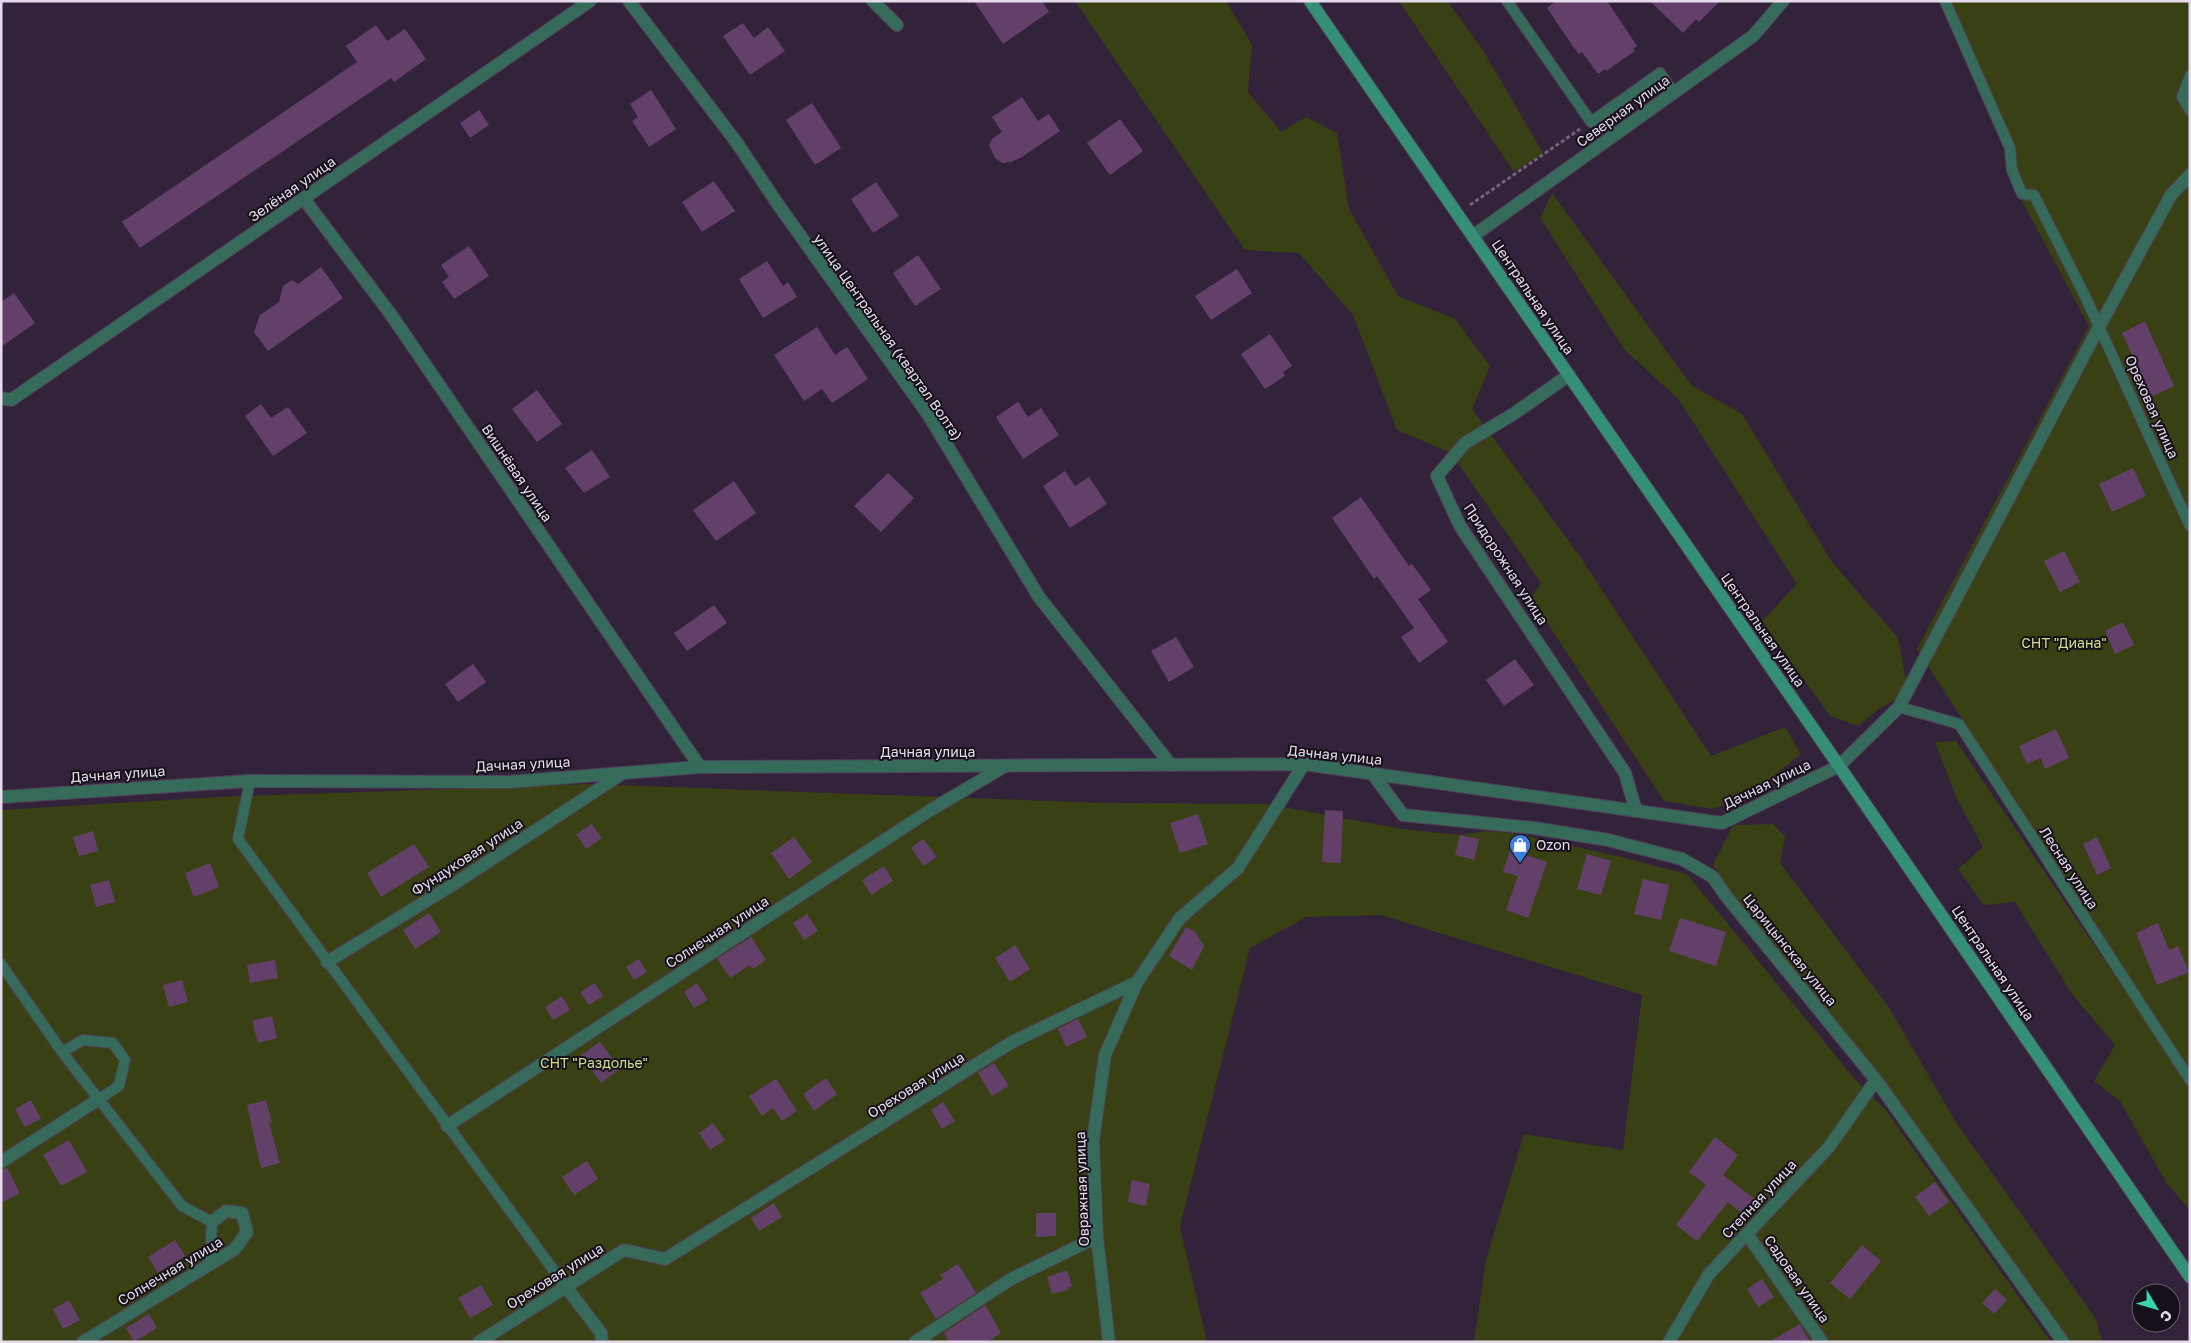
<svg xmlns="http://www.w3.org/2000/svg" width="2191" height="1343" font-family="'Golos Text',sans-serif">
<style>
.green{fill:#394013}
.building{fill:#63406a}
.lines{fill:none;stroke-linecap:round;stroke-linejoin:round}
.lane-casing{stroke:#4f4057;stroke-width:12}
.street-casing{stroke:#4f4057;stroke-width:14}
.secondary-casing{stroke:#4f4057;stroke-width:14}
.path{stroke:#716479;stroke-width:3;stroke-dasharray:4 2.5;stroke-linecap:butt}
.lane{stroke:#366b5b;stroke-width:10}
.street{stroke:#366b5b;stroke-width:12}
.secondary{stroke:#348f76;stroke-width:12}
.labels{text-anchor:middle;stroke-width:4;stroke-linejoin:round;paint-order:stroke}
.street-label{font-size:14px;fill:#e5dbeb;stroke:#16101a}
.park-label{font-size:14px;fill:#cfde89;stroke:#16101a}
.poi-label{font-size:14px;fill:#e5dbeb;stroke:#16101a;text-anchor:start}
</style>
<rect width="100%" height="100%" fill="#32233b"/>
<g class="green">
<path d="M1075,1h151l26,44 -4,47 33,40 25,-15 31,16 12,76 49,87 57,23 35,47 -18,43 109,149 130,198 74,-29 16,27 -52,42 -36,13 -49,-8 -133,-203 10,-15 -90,-130 -54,-23 -44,-115 -54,-62 -54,-3z"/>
<path d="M1399,1h48l36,49 60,103 -29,19z"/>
<path d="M1942,1h248v1071l-273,-423 172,-323 -82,-153v-23z"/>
<path d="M1552,193l139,192 51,29 90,148 66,76 9,47 -6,12 -21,11 -22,18 -28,-10 -68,-95 35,-37 -118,-184 -55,-51 -84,-131z"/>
<path d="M1956,741l234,346v123l-23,-26 -47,-83 -26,-20 21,-36 -43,-51 -57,-92 -31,3 -26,-36 25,-22 -26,-48 -22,-57z"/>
<path d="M589,784l514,19 163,1 136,25 58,6 26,-4 26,2 109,24 66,17 167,204 31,31 166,233h-577l12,-82 38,-126 99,16 19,-155 -261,-80 -75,2 -56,31 -70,279 27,115h-1206v-532l218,-13z"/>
<path d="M1773,824l12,13 -5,26 108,143 69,118 139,195 6,23h-38l-250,-347 -75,-91 -26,-39 20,-40z"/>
</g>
<g class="building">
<path d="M974,1h68l7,11 -46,32z"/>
<path d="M1556,1h51l30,45 -4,3 2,2 -29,20 -1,-2 -7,5 -16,-22 -3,2 -7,-9 -25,-37z"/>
<path d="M1650,1h70l-21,21 -3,-3 -13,14z"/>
<path d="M743,23l11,15 14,-11 17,24 -35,24 -27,-39z"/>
<path d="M376,25l11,16 18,-12 21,30 -32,23 -3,-4 -251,170 -18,-26 235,-160 -11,-16z"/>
<path d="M651,90l25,39 -27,18 -17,-26 6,-4 -8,-13z"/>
<path d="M1022,97l16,24 11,-7 11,17 -38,26 -11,5 -9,1 -7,-5 -6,-13 3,-6 10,-7 -10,-15z"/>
<path d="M812,103l29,45 -26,17 -29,-45z"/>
<path d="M479,110l10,15 -19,13 -10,-15z"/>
<path d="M1120,119l23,32 -33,24 -23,-32z"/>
<path d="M714,181l21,30 -33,21 -20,-30z"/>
<path d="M876,182l23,34 -26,17 -22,-34z"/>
<path d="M469,246l20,30 -35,23 -12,-17 7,-5 -8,-12z"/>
<path d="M918,255l23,34 -26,17 -22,-33z"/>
<path d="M767,261l16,25 5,-4 9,15 -34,21 -24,-39z"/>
<path d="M321,267l22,31 -75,53 -14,-19 6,-17 19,-13 4,-16 9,-6 6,4z"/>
<path d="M1237,269l15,24 -41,27 -16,-24z"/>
<path d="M14,293l21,30 -34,24v-45z"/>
<path d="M2145,321l29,65 -23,11 -29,-64z"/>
<path d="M817,327l18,28 12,-8 21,32 -36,24 -10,-14 -18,12 -30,-46z"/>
<path d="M1270,334l22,32 -9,6 2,4 -20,13 -24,-35z"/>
<path d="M537,390l25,34 -25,18 -25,-33z"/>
<path d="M1018,402l10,15 13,-9 18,27 -36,24 -27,-42z"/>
<path d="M261,404l10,14 17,-11 19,26 -34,23 -28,-40z"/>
<path d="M592,450l18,27 -26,16 -19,-25z"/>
<path d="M2133,468l13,28 -34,16 -13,-28z"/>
<path d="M1065,471l10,15 14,-9 18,27 -37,24 -27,-42z"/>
<path d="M888,473l26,25 -33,34 -27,-26z"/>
<path d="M734,481l22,32 -40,28 -23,-31z"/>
<path d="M1361,497l48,69 3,-2 19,26 -13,9 30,43 -29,21 -18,-26 13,-9 -37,-52 -3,3 -42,-61z"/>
<path d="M2064,551l16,31 -20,10 -16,-31z"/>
<path d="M714,605l13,18 -40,28 -13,-18z"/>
<path d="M2123,622l11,23 -19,9 -10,-23z"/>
<path d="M1176,637l18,30 -25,15 -18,-31z"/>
<path d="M1515,659l19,26 -30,21 -18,-26z"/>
<path d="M473,664l13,18 -28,20 -13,-18z"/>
<path d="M2056,729l13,29 -24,11 -4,-11 -14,6 -8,-18z"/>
<path d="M1325,810l18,1 -2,52 -19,-1z"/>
<path d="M1198,814l10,30 -28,9 -10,-30z"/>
<path d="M592,824l10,14 -16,11 -10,-15z"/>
<path d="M93,831l5,20 -19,5 -6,-19z"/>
<path d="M1460,835l19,4 -5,21 -19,-5z"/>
<path d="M794,837l18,25 -23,17 -18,-26z"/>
<path d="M2097,837l14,31 -14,7 -14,-31z"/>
<path d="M923,839l14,18 -13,9 -13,-18z"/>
<path d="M414,844l15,23 -48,30 -14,-24z"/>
<path d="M1510,850l37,12 -19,56 -22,-8 12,-34 -15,-4z"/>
<path d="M1587,854l24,7 -10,34 -24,-6z"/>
<path d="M210,863l9,24 -25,10 -9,-24z"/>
<path d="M884,866l9,15 -22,14 -9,-15z"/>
<path d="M1643,879l26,6 -8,35 -27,-6z"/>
<path d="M109,880l6,22 -19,5 -6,-22z"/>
<path d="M429,913l12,19 -26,17 -12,-19z"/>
<path d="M807,914l11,17 -14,9 -11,-17z"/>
<path d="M1680,918l46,14 -10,34 -47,-15z"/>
<path d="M2158,923l11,27 9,-4 11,26 -32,13 -21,-52z"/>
<path d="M1186,927l9,5 9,14 -12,24 -23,-14z"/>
<path d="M751,937l15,23 -13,9 -3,-4 -20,13 -13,-19z"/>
<path d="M1015,945l15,24 -20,13 -15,-24z"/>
<path d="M639,959l8,13 -13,8 -8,-13z"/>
<path d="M275,960l3,18 -28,5 -3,-18z"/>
<path d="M182,980l6,22 -19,5 -6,-22z"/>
<path d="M595,983l8,13 -14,9 -9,-13z"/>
<path d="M697,983l11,17 -14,8 -10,-16z"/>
<path d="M562,996l8,14 -17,10 -8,-13z"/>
<path d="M272,1016l5,22 -19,5 -6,-22z"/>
<path d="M1078,1019l9,18 -21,10 -8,-18z"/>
<path d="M600,1042l20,27 -19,14 -20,-28z"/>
<path d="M994,1063l15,23 -17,10 -14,-23z"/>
<path d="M826,1078l11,16 -23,17 -11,-17z"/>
<path d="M776,1079l21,32 -15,10 -9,-13 -11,8 -13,-20z"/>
<path d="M31,1100l10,19 -16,8 -10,-18z"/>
<path d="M266,1100l6,22 -3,1 11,40 -19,5 -14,-63z"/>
<path d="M943,1102l12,19 -13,8 -11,-19z"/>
<path d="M713,1123l12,17 -15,10 -11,-17z"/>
<path d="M1715,1137l23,18 -15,20 32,24 -12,15 -15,-12 -31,39 -21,-16 30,-40 -17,-13z"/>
<path d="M69,1140l18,32 -26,14 -18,-31z"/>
<path d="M587,1161l11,18 -24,16 -12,-18z"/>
<path d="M7,1168l13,25 -19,10v-33z"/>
<path d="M1132,1180l18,4 -4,22 -18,-4z"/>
<path d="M1935,1182l14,20 -20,14 -14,-19z"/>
<path d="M774,1203l8,14 -23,14 -8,-13z"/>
<path d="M1036,1213h20v23l-20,1z"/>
<path d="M175,1240l10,16 -27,17 -10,-16z"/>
<path d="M1862,1245l19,16 -31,38 -20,-16z"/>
<path d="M958,1264l18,29 -40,26 -16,-26 23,-14 -3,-4z"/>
<path d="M1067,1270l5,16 -4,2v2l-16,4 -5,-17z"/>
<path d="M1762,1279l12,18 -16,10 -11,-18z"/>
<path d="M481,1285l12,20 -23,13 -12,-20z"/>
<path d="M1995,1289l12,11 -13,14 -12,-11z"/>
<path d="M69,1300l11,20 -17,9 -10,-20z"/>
<path d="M984,1306h2l15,27 -14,9h-38l-5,-9z"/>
<path d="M149,1314l8,14 -23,14 -8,-14z"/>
<path d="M1800,1324l10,18h-41z"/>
</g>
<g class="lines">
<g class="lane-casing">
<g id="lane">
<path d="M1507,1l84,121 69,-49 14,20"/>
<path d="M1945,1l65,147 2,22 10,24 12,1 51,101 105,230"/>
<path d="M2190,76l-8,21 8,13"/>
<path d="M1899,707l60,17 231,356"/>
<path d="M250,781l-12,58 328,448"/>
<path d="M1,964l61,88 120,154 30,16 -2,41"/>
<path d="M62,1052l21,-12 30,3 12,17 -6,26 -20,13"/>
</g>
</g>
<g class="street-casing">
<g id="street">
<path d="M629,1l108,142 40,60 152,213 110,181 132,168"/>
<path d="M873,1l24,24"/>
<path d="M304,199l88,117 308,451"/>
<path d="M1473,236l280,-200 30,-35"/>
<path d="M1569,375l-54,38 -50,30 -28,33 23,50 165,247 11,38"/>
<path d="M1,398l10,2 579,-399"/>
<path d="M1372,773l31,42 131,13 74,12 74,19 31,18 13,19 150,184 187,262"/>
<path d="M1,797l249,-16 258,1 192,-15 604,-3 418,59 117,-57 60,-59 200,-380 72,-132 19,-20"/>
<path d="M327,962l127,-78 166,-109"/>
<path d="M447,1126l482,-315 76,-45"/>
<path d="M1,1162l98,-63"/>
<path d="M1747,1234l75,108"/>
<path d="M566,1287l35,46 1,9"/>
<path d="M83,1342l152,-93 12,-17 -5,-19 -16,-2 -14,11"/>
<path d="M479,1342l145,-92 41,9 347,-217 125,-60 43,-64 58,-50 66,-104"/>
<path d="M915,1342l96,-63 86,-42"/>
<path d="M1109,1342l-12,-105 -4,-96 12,-86 32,-73"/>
<path d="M1669,1342l40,-68 120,-127 47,-67"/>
</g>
</g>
<g class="secondary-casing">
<path id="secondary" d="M1310,1l529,765 351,511"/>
</g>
<path class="path" d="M1470,205l110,-76"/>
<use href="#lane" class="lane"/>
<use href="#street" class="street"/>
<use href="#secondary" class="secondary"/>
</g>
<defs>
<g id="shop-pin" transform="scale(1.125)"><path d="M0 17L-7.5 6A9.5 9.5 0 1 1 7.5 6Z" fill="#3f7fe0" stroke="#16101a"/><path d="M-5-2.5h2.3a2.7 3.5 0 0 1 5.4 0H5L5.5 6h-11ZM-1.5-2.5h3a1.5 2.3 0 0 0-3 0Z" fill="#fff"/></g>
</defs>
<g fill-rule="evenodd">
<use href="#shop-pin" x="1520" y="845"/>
</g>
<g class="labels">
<g class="street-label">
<text transform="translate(1623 111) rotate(-36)" y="5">Северная улица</text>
<text transform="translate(292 189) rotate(-35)" y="5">Зелёная улица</text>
<text transform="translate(1533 297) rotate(56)" y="5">Центральная улица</text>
<text transform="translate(888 337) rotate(55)" y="5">улица Центральная (квартал Волта)</text>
<text transform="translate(2152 407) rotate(66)" y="5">Ореховая улица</text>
<text transform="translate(517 473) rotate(56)" y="5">Вишнёвая улица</text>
<text transform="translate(1506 564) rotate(57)" y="5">Придорожная улица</text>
<text transform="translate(1763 630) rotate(55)" y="5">Центральная улица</text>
<text x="928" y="757">Дачная улица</text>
<text transform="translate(1335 755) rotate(6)" y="5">Дачная улица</text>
<text transform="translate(523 764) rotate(-3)" y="5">Дачная улица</text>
<text transform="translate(118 774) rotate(-4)" y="5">Дачная улица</text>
<text transform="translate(1767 784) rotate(-26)" y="5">Дачная улица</text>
<text transform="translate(467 857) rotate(-33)" y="5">Фундуковая улица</text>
<text transform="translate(2069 868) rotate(57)" y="5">Лесная улица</text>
<text transform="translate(717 932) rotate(-33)" y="5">Солнечная улица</text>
<text transform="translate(1790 950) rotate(51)" y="5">Царицынская улица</text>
<text transform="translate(1993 963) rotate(56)" y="5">Центральная улица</text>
<text transform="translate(916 1085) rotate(-32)" y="5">Ореховая улица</text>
<text transform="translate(1082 1189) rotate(-92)" y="5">Овражная улица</text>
<text transform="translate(1759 1199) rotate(-47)" y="5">Степная улица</text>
<text transform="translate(170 1271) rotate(-31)" y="5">Солнечная улица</text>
<text transform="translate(555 1276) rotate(-32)" y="5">Ореховая улица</text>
<text transform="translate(1797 1279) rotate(55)" y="5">Садовая улица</text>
</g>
<g class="park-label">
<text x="2064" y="648">СНТ "Диана"</text>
<text x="594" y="1068">СНТ "Раздолье"</text>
</g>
<g class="poi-label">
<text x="1536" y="850">Ozon</text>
</g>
</g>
<rect width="2191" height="1343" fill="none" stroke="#e5dbeb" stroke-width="5"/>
<g transform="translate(2156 1308) rotate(128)"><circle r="24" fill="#16101a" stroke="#69616e"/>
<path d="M0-4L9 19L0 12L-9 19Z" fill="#39d4a5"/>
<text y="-8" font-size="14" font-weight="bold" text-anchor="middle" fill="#e5dbeb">С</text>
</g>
</svg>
